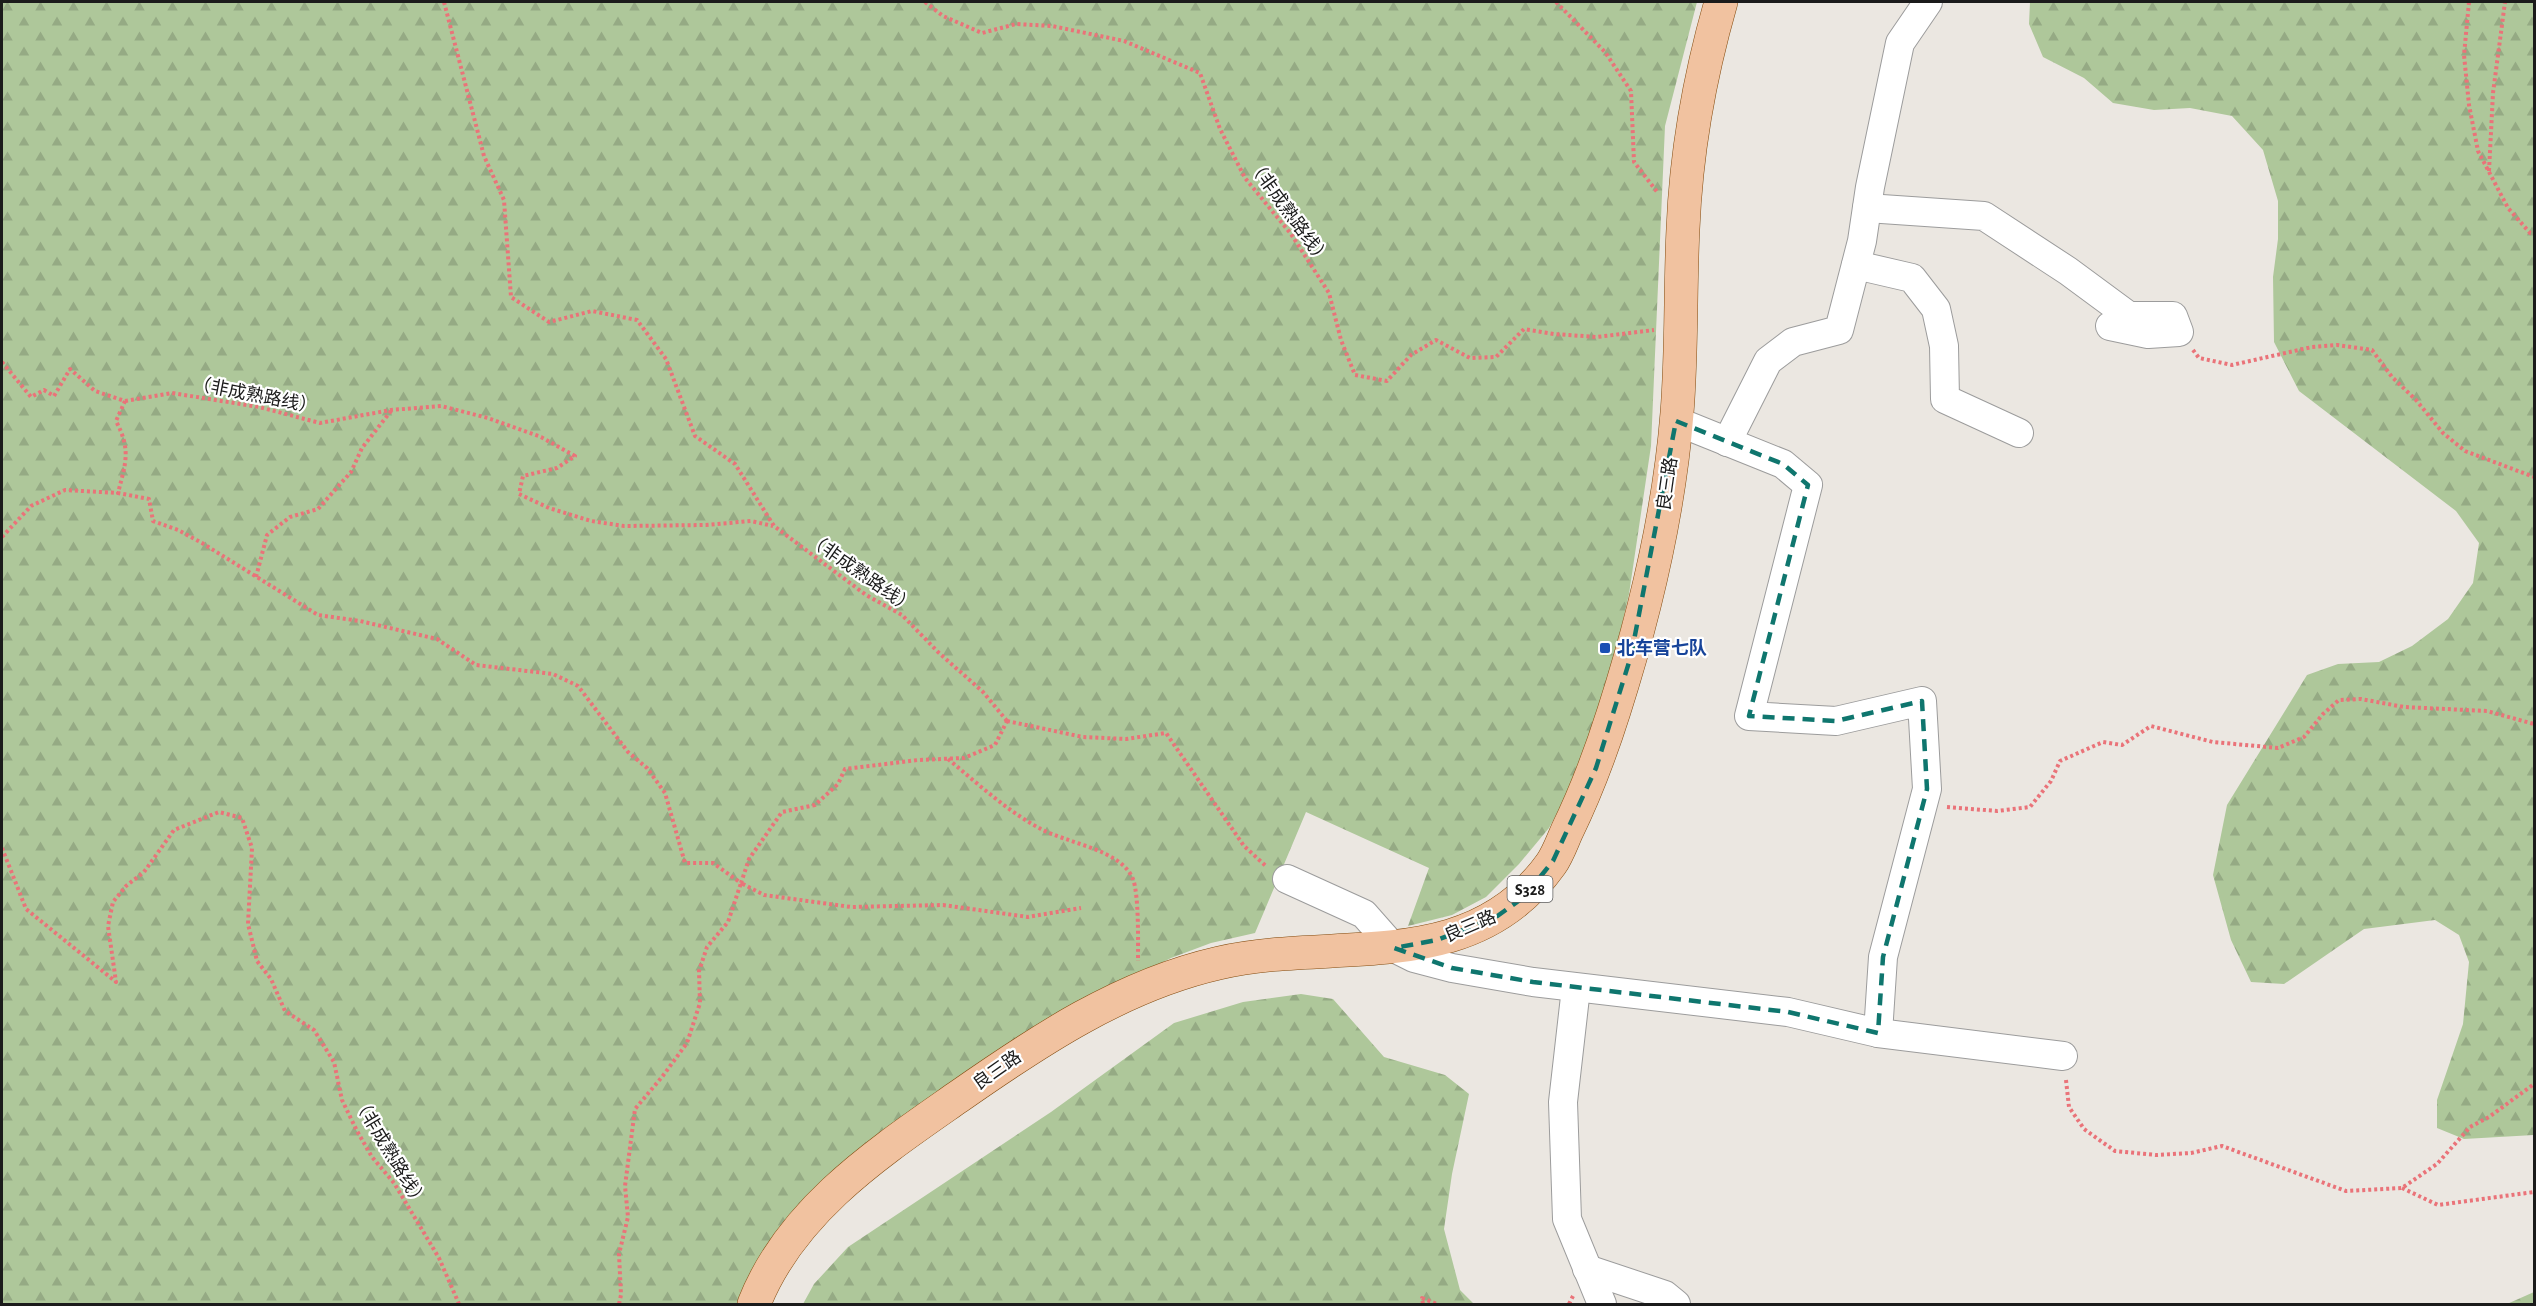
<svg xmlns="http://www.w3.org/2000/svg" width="2536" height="1306" font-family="'Alegreya Sans','Noto Sans SC',sans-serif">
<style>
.forest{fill:url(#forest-firs)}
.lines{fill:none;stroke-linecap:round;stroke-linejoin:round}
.minor-casing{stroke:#9c9c9c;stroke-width:30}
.major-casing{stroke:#834b0f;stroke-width:34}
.path{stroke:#ea7379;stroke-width:4;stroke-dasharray:3 3;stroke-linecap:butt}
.minor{stroke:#fff;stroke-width:28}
.major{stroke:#f1c2a0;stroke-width:33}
.marked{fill:none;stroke:#0f766e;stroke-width:4.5;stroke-dasharray:12 8;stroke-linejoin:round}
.transit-dot{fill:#1a4fb4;stroke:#fff;stroke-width:2}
.labels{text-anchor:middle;stroke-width:4.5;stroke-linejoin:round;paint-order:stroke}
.shield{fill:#fff;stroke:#5f5f5f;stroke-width:1.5}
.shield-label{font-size:16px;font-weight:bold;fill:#1b1b1b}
.street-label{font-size:18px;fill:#1b1b1b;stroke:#fff}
.transit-label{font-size:18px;font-weight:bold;fill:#164399;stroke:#fff;text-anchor:start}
</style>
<defs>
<pattern id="forest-firs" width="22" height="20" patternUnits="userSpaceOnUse" patternTransform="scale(1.5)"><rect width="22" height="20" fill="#aec79a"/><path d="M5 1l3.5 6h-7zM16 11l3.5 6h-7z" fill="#95aa84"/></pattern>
</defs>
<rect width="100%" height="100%" fill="#ebe7e1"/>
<g class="forest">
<path d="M2,2h1695l-32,124 -14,320 -22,148 -19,82 -39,111 -22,41 -30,36 -33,33 -34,18 -44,11 21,-58 -123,-56 -51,121 -44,10 -40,15 -43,22 -100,60 -284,250 -7,14h-735z"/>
<path d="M2030,2h504v1133l-70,4 -27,-11v-28l26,-76 6,-62 -10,-27 -24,-15 -71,9 -80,55 -33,-2 -20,-42 -18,-65 14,-70 80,-130 31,-11 41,-2 33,-16 36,-27 25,-36 6,-40 -23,-32 -157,-120 -25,-49 -1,-65 5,-38v-38l-15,-51 -31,-34 -42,-8 -36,2 -41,-7 -29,-25 -41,-21 -14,-33z"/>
<path d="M1301,994l32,5 51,58 61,18 24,19 -17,80 -8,55 16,61 14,14h-671l11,-20 34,-37 203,-135 123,-89 69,-21z"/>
<path d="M2534,1292v12h-29h2z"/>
</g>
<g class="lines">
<g class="minor-casing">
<g id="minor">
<path d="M1867,208l117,8 84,55 61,45h44l6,16 -31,2 -38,-8"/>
<path d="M1856,265l56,13 24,31 8,37 1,53 74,34"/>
<path d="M1727,442l41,-81 25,-19 46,-12 23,-89 8,-54 30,-144 28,-41"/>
<path d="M1287,879l77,35 30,34 20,10 38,10 81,14 255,30 90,21 5,-76 44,-168 -5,-88 -86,20 -87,-5 59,-231 -25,-21 -107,-43"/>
<path d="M1576,988l-13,114 4,117 35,85"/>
<path d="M1878,1033l185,23"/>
<path d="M1587,1269l78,26 11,9"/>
</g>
</g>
<g class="major-casing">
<path id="major" d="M754,1304c37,-94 124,-151 204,-207 80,-56 164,-112 261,-134 116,-27 251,15 332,-99 7,-10 11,-22 16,-33 19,-39 34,-79 47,-120 31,-97 55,-197 63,-298 5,-61 3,-123 6,-184 3,-76 17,-154 38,-227"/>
</g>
<g class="path">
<path d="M444,2l40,154 20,44 7,97 38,25 43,-11 45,9 29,39 29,77 40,28 39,62 92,69 36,20 36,37 45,40 24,29"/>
<path d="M925,2l18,14 39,17 34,-9 36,2 72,15 76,32 20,56 25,49 46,56 38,59 12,47 14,35 32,6 24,-26 25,-15 34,18 26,-1 28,-28 30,5 43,3 57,-7"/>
<path d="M1556,2l49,50 26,39 3,71 24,31"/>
<path d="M2469,2l-5,53 5,50 9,46 30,57 22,25 4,1"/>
<path d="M2489,171l4,-78 12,-91"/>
<path d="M2193,350l6,8 33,7 80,-18 25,-2 35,5 20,27 24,23 27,33 22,18 69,26"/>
<path d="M2,362l29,35 13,-7 10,6 16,-27 25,22 30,10 -9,20c15,29 10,41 2,72l31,6 4,22 25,9 24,13 116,72 42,6 77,18 39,26 77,9 25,12 50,66 19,16 18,25 20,70h28l28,20 8,-24 33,-47 33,-7 23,-21 7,-15 73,-9 46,-2 31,-13 12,-24"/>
<path d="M125,401l47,-8 87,14 61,16 71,-13 50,-4 47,12 53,19 34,19 -18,12 -34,8 -4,18 30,14 42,13 33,5 82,-1 45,-4 22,5"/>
<path d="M2,537l29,-31 34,-16 53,3"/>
<path d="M256,577l11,-42 23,-18 28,-8 33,-37 11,-24 29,-37"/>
<path d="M1007,721l76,16 43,2 40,-6 78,113 23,21"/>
<path d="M948,759c29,24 58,51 91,69 26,15 82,21 94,51 6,16 5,64 5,82"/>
<path d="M1947,807l50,4 33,-4 21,-26 9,-20 43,-19 19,3 29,-19 62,16 65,6 26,-11 19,-23 16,-14 22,-1 43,8 83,4 47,13"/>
<path d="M2,848l24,61 90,73 -8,-56 5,-24 13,-16 18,-14 30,-42 45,-18 23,6 10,30 -4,76 9,37 14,18 14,32 29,19 20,32 8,38 15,31 15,26 22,26 45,75 20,46"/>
<path d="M2066,1080l3,27 15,22 31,22 41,4 35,-2 31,-7 124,45 56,-3 35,-24 33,-37 19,-10 45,-33"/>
<path d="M2402,1188l36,17 96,-13"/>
<path d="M619,1304l2,-9 -2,-41 9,-37 -3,-31 10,-77 27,-32 25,-34 13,-40 -1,-32 8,-24 21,-25 13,-39 23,12 87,12 92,-2 85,12 53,-9"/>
<path d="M1423,1304l-1,-6 15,6"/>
<path d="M1569,1304l4,-8"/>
</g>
<use href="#minor" class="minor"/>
<use href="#major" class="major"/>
</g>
<path class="marked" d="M1676,421l107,43 25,21 -59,231 87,5 86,-20 5,88 -44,168 -5,76 -90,-21 -255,-30 -81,-14 -58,-20 43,-8 59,-23 28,-20 29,-36 43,-93 35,-112z"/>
<rect class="transit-dot" x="1599" y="642" width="12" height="12" rx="3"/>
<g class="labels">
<rect class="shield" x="1507.5" y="876" width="45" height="26" rx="4.5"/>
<g class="shield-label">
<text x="1530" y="895">S328</text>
</g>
<g class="street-label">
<text transform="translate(1289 212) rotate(54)" y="6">（非成熟路线）</text>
<text transform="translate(255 395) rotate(11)" y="6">（非成熟路线）</text>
<text transform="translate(1667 484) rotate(-82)" y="6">良三路</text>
<text transform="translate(861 573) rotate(35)" y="6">（非成熟路线）</text>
<text transform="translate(1470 926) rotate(-23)" y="6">良三路</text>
<text transform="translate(997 1070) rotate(-35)" y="6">良三路</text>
<text transform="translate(390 1152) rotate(59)" y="6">（非成熟路线）</text>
</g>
<g class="transit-label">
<text x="1617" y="654">北车营七队</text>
</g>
</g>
<rect width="2536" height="1306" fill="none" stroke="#1b1b1b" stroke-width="6"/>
</svg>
